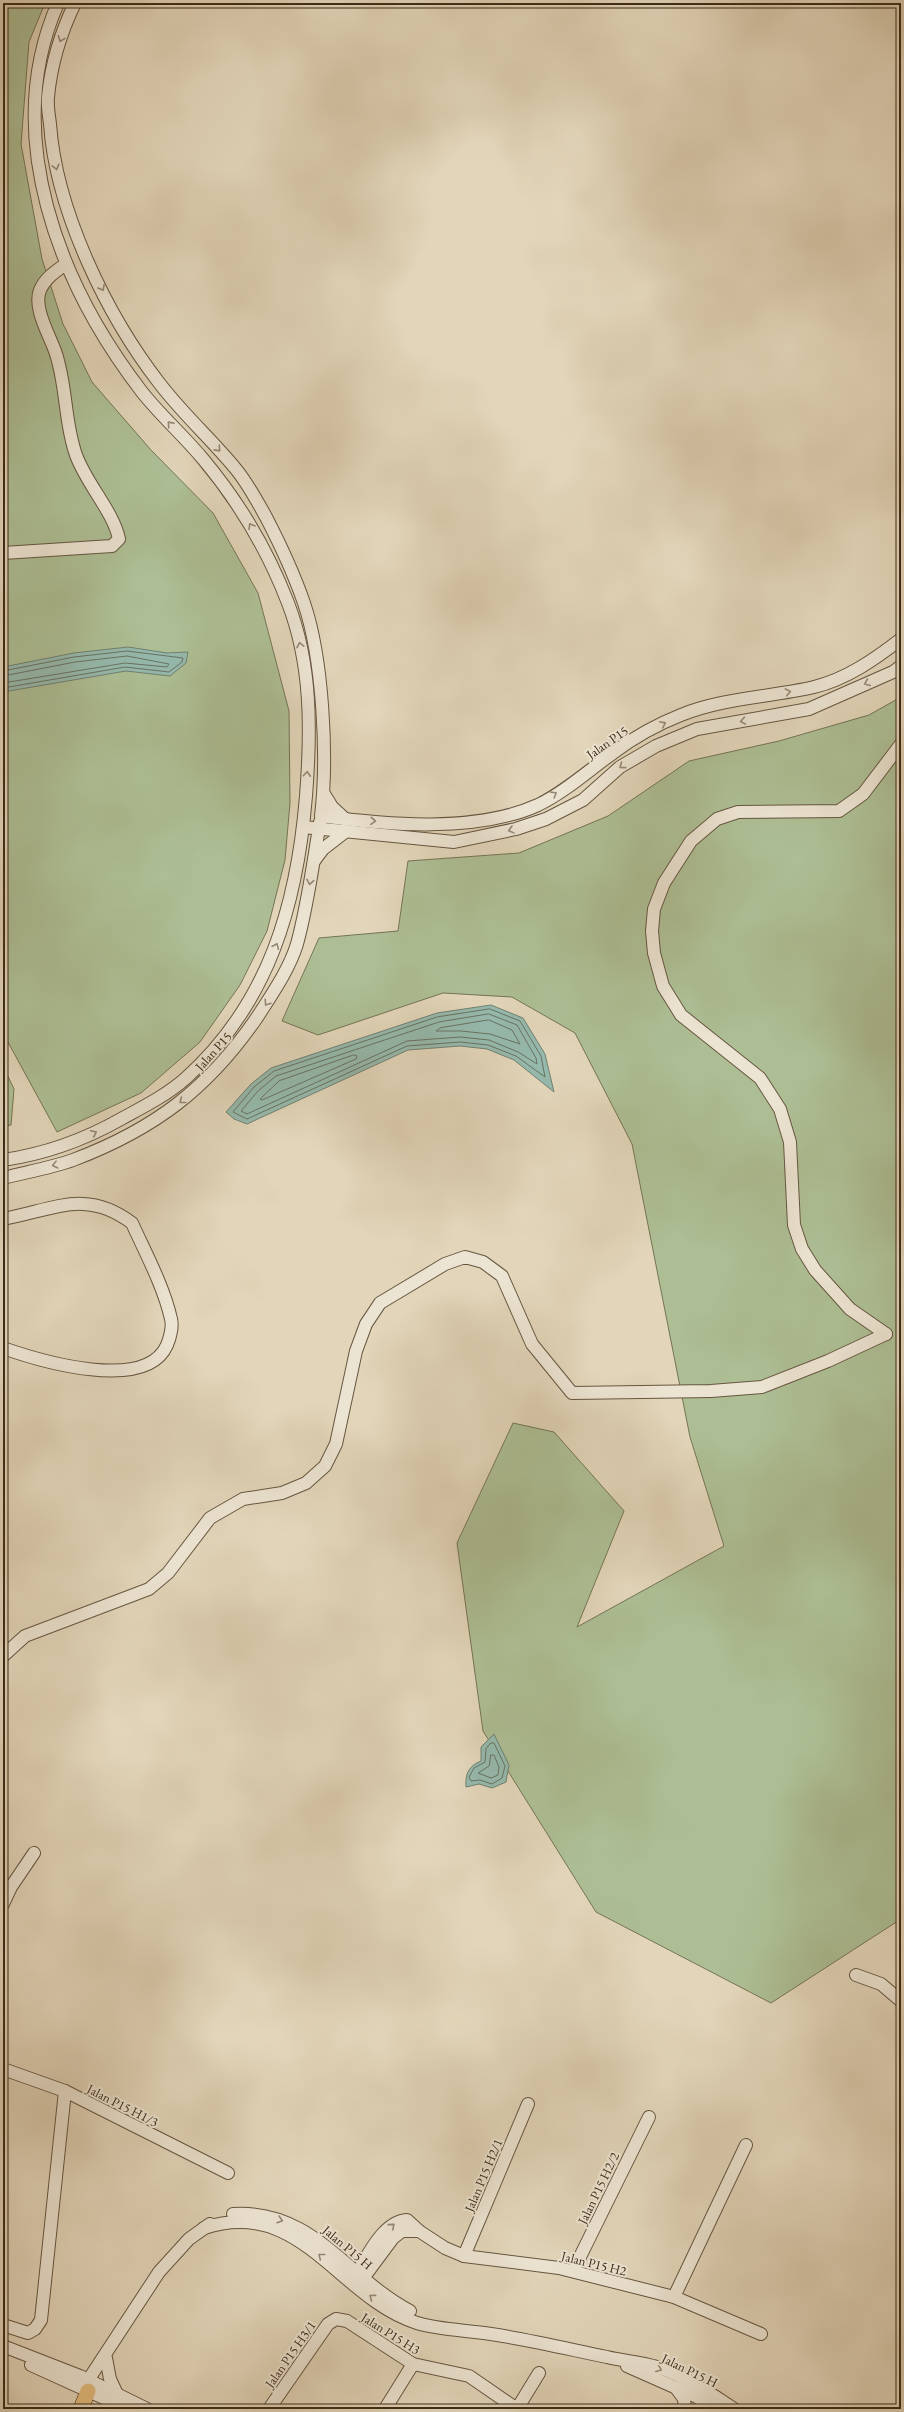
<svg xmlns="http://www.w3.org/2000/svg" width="904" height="2412" font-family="'EB Garamond',serif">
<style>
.green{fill:#adbe94;stroke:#747456}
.water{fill:#95b9ac;stroke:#718071}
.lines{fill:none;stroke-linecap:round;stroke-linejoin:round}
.shore{stroke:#687262;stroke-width:1}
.minor-casing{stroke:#665640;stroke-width:14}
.major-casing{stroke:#3c2b18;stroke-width:16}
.minor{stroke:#ece4d2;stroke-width:12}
.major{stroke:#e1ba7c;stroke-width:15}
.oneway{stroke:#948875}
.labels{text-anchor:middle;stroke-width:4;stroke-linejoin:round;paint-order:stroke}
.street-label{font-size:13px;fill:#3c2b18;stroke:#ece4d2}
</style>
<rect width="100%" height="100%" fill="#e2d5b9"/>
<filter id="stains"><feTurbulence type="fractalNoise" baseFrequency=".005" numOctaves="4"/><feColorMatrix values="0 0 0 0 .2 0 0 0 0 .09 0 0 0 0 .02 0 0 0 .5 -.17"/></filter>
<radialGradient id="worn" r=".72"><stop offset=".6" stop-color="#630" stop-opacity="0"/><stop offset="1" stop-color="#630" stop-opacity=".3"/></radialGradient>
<g class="green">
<path d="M3,3h42l-16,39 -8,102 21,115 21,65 29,58 59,68 62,63 45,80 31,118 1,92 -5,57 -18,71 -27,54 -40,57 -59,51 -84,39 -54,-99z"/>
<path d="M901,697v1222l-130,84 -175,-91 -113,-181 -26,-188 56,-120 41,9 70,79 -47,116 147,-81 -34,-109 -58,-293 -57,-111 -63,-36 -69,-4 -125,42 -36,-14 37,-83 79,-7 10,-70 111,-8 89,-37 81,-55 90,-20 90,-26z"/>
<path d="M3,1066l11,23 -3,36 -8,1z"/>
</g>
<g class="water">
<path d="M128,647l39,6 21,-1 -2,11 -16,13 -44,-5 -123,21v-25l71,-14z"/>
<path d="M491,1005l32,13 22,36 9,38 -40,-32 -27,-11 -27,-3 -52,4 -161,74 -13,-5 -8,-7 25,-28 20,-16 166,-55z"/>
<path d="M494,1734l15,31 -3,17 -14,6 -13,-4 -13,3c-1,-14 3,-21 15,-26v-14z"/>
</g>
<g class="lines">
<g class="shore">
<path d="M3,671l71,-14 53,-6 56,7 -1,4 -13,10 -44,-5 -122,21"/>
<path d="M3,676l72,-14 52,-6 42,8 -2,3 -42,-4 -122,20"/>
<path d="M490,1009l30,12 21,35 4,21 -29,-21 -28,-11 -28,-3 -53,4 -160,73 -14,-7 21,-25 20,-16 163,-54z"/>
<path d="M489,1014l28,11 19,33 1,6 -19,-12 -29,-12 -29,-3 -53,4 -160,73 -6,-3 17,-20 18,-15 163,-54z"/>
<path d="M489,1020l23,10 8,14 -30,-10 -29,-3h-25l4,-3z"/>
<path d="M354,1055l3,1 -1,3 -94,41 -2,-1 19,-18z"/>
<path d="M491,1743h3l11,23 -3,12 -10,6 -12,-4 -9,1 -2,-4 5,-9 11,-6 1,-13z"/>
<path d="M491,1755h3l5,12 -1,8 -7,3 -13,-5 11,-7z"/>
</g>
<g class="minor-casing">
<g id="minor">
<path d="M75,3c-14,29 -24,62 -27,94 -1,9 1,18 2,27 6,87 57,192 110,260 23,30 51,55 75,84 12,14 22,33 31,49 14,27 28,57 38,86 19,56 24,154 17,213 66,9 155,17 217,-11 27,-13 51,-35 75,-52 20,-15 45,-29 68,-38 41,-17 90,-18 133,-28 33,-8 61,-28 87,-48"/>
<path d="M3,553l109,-7 7,-7c-6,-28 -32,-54 -43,-84 -12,-33 -9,-71 -21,-104 -6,-17 -22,-43 -15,-61 5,-12 16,-19 26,-26"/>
<path d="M324,794l8,13 14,13"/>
<path d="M303,827l151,15 62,-13 30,-10 37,-19 37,-33 36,-21 41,-17 112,-20 84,-37 8,-6"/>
<path d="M314,861l9,-12 22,-17"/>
<path d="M3,1160c42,-6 81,-20 118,-41 22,-12 46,-24 65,-41 83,-75 111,-173 120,-282 5,-65 6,-131 -18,-193 -20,-52 -49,-101 -85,-144 -19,-23 -42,-43 -61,-67 -83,-108 -142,-257 -84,-389"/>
<path d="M3,1178c23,-6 48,-10 70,-18 82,-31 136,-72 185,-144 14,-22 31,-46 39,-72 11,-40 16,-81 23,-122"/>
<path d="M3,1219c50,-9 83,-31 129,4 13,29 32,64 39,96 2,7 -1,19 -4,26 -21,48 -127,16 -164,3"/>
<path d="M886,1334l-36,-25 -35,-39 -13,-21 -8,-24 -4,-83 -10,-33 -20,-31 -79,-63 -18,-29 -9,-33 -2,-22 2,-22 10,-26 27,-42 26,-22 21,-7 101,-1 24,-17 38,-50"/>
<path d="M3,1656l22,-20 124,-47 19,-16 42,-55 33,-19 39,-6 24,-10 19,-17 11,-22 20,-93 10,-27 14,-21 65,-39 20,-7 18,5 19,14 30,68 40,49 139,-2 51,-4 66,-26 58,-27"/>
<path d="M3,1904l8,-17 23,-34"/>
<path d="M856,1975l25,9 20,17"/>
<path d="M3,2069l62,22 163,82"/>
<path d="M233,2214c80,-5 114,64 177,97"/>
<path d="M204,2228c97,-32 134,70 213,95 23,7 50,7 74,11 39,6 77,15 116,23 16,4 34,5 50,10 23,7 57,28 77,42"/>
<path d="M464,2256l64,-152"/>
<path d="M573,2271l76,-154"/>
<path d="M364,2277l29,-39 9,-7h17"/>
<path d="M353,2279c13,-19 28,-57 54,-59l12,11 26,17 19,8 95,12 115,29 87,37"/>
<path d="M674,2297l72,-152"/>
<path d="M3,2325l25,8 7,-4 6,-9 24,-229"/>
<path d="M3,2346l77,30 67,33"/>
<path d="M106,2358l4,21 6,13"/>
<path d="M31,2365l97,44"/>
<path d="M627,2366l70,31 17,12"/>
<path d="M83,2388l76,-116 30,-33 21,-15"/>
<path d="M676,2388l8,11 1,10"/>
<path d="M269,2409l59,-85 8,-5 11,2 66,43 56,12 48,33"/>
<path d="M385,2409l28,-45"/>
<path d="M517,2409l22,-36"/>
</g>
</g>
<g class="major-casing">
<path id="major" d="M81,2409l7,-18"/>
</g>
<use href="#minor" class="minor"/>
<use href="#major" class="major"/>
</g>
<defs><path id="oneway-chevron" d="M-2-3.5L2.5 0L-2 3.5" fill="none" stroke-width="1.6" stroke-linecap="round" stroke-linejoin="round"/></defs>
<g class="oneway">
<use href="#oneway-chevron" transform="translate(61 39) rotate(111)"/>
<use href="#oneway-chevron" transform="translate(56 167) rotate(76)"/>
<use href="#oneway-chevron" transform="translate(102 288) rotate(61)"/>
<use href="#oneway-chevron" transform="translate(170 424) rotate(-132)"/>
<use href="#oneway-chevron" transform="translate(218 449) rotate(48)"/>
<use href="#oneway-chevron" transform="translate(251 526) rotate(-121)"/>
<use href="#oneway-chevron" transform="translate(300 645) rotate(-102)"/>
<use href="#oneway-chevron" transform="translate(867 683) rotate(157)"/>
<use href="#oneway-chevron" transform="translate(788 692) rotate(-11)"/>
<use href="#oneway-chevron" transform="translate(743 721) rotate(170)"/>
<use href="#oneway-chevron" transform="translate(663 724) rotate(-26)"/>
<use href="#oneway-chevron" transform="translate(622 766) rotate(144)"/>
<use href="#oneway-chevron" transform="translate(307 774) rotate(-86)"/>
<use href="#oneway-chevron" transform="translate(554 794) rotate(-32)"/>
<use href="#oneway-chevron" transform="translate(373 821) rotate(4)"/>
<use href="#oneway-chevron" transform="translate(511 830) rotate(165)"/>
<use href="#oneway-chevron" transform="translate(310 882) rotate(100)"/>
<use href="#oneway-chevron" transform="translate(276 946) rotate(-67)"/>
<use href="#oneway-chevron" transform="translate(267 1003) rotate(124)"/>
<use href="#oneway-chevron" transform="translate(182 1101) rotate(142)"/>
<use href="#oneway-chevron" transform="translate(94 1133) rotate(-25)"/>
<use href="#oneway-chevron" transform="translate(55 1165) rotate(166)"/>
<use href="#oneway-chevron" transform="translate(280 2220) rotate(16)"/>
<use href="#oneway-chevron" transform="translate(392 2226) rotate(-41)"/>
<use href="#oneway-chevron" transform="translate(321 2256) rotate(-141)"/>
<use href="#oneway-chevron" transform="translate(372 2297) rotate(-144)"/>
<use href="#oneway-chevron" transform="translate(659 2369) rotate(21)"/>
</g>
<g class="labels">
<g class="street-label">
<text transform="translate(607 742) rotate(-35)" y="5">Jalan P15</text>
<text transform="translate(213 1051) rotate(-48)" y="5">Jalan P15</text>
<text transform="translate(123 2105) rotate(27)" y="5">Jalan P15 H1/3</text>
<text transform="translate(483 2175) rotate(-67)" y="5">Jalan P15 H2/1</text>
<text transform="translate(598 2188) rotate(-64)" y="5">Jalan P15 H2/2</text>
<text transform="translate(348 2247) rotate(40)" y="5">Jalan P15 H</text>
<text transform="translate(594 2263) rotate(14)" y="5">Jalan P15 H2</text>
<text transform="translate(391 2333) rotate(32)" y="5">Jalan P15 H3</text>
<text transform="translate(290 2354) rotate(-55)" y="5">Jalan P15 H3/1</text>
<text transform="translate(690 2370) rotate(26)" y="5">Jalan P15 H</text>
</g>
</g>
<rect width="904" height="2412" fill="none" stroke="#e2d5b9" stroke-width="16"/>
<rect x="4" y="4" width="896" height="2404" fill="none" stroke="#3c2b18" stroke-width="2"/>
<rect x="8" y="8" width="888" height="2396" fill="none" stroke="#3c2b18"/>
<rect width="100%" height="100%" filter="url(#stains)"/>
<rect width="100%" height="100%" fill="url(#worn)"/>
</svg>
